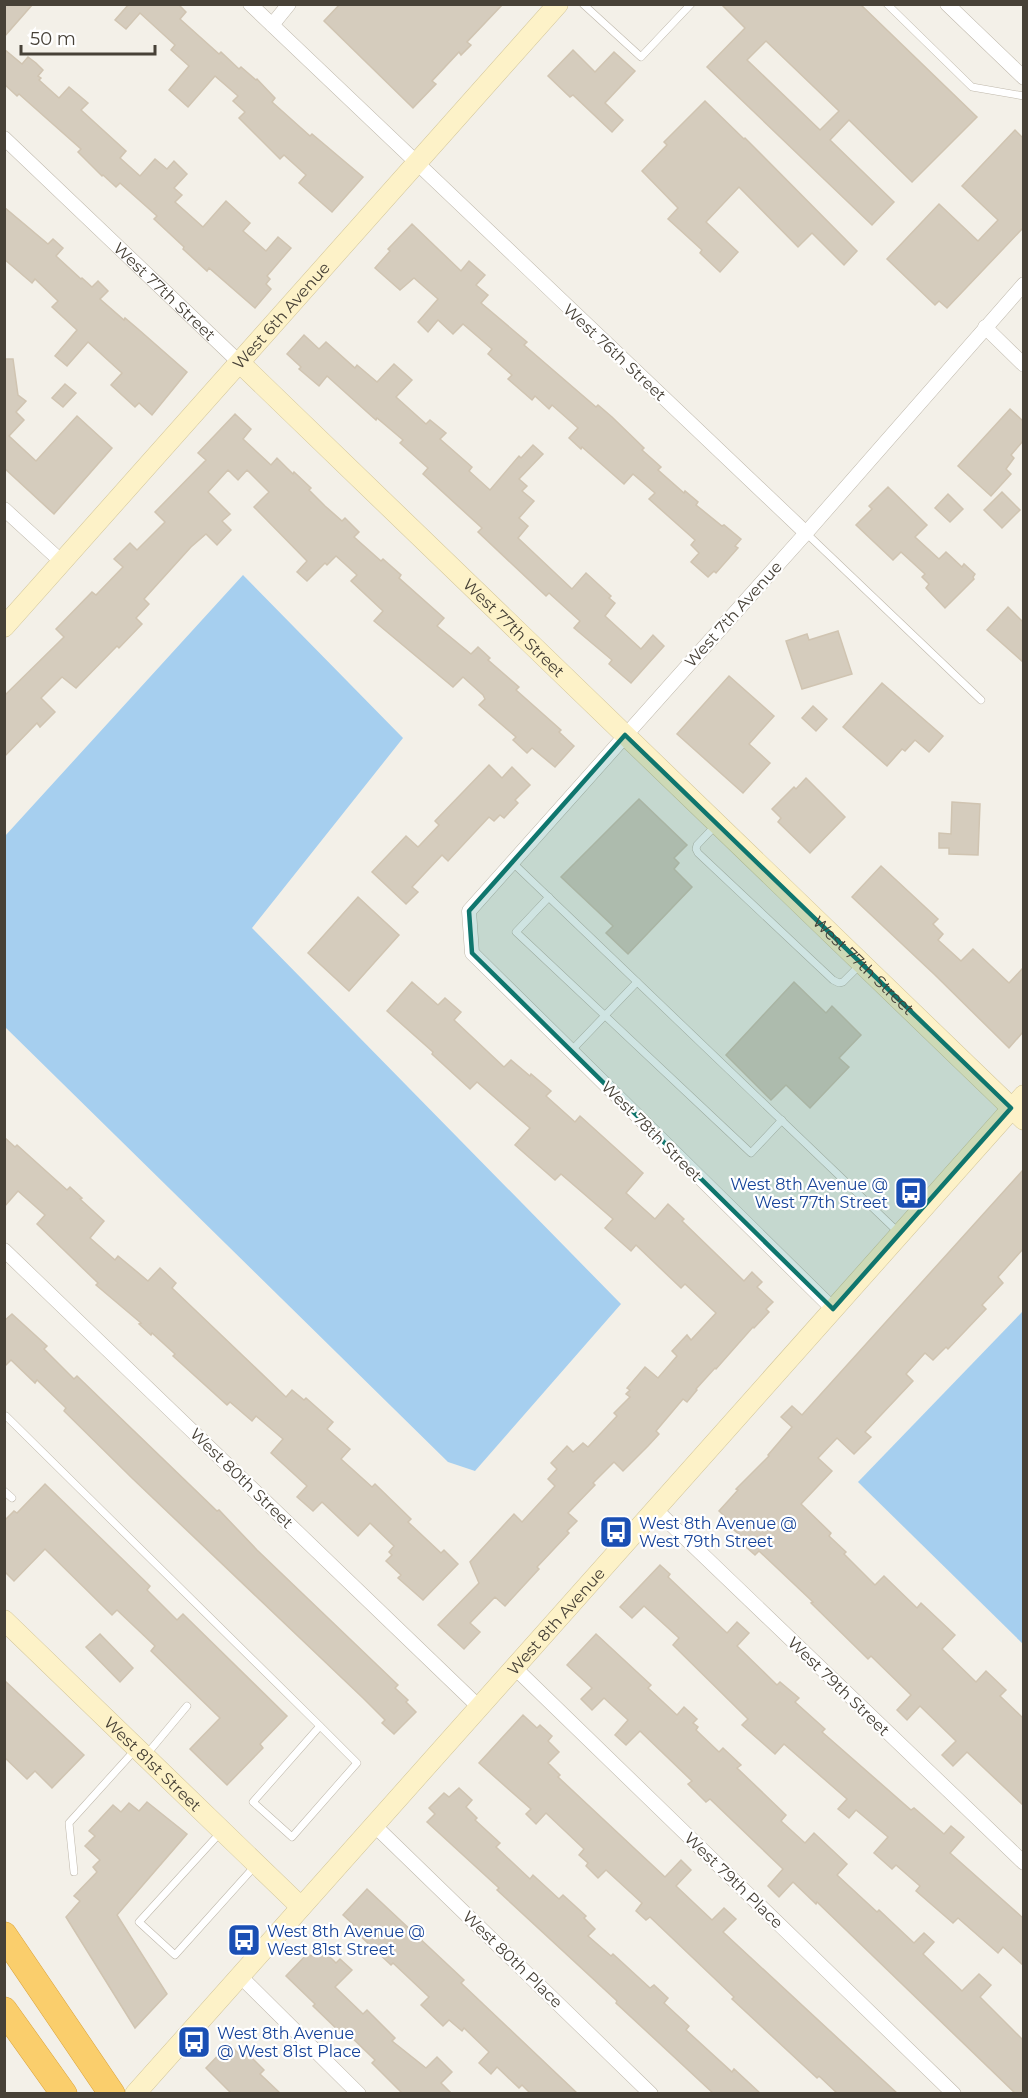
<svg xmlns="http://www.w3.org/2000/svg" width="1028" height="2098" font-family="Montserrat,sans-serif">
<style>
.water{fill:#a6cfef}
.building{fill:#d5ccbd;stroke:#d0c4b1;stroke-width:1.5;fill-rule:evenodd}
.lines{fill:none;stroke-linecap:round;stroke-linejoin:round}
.lane-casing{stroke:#bfb8ab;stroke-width:8}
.street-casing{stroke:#bfb8ab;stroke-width:15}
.secondary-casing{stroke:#d2c599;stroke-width:21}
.highway-casing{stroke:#daa33b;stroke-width:27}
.lane{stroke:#fff;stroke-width:7}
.street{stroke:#fff;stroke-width:14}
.secondary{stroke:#fdf2c8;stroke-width:20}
.highway{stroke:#face6c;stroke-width:26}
.marked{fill:#0f766e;fill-opacity:0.2;stroke:#0f766e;stroke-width:4.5;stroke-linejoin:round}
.labels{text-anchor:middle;stroke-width:4.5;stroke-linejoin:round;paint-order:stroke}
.street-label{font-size:16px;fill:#474137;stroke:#fff}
.transit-label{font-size:16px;fill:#164399;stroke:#fff;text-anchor:start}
</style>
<rect width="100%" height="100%" fill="#f3f0e8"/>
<g class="water">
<path d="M243,575l160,163 -151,190 369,376 -146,167 -27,-9 -443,-435v-191z"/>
<path d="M1023,1311v333l-165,-162z"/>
</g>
<g class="building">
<path d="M4,4h29l-29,33z"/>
<path d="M129,4h49l8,8 -6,7 39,35 2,-2 18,17 2,-2 15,13 1,-1 18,19 -3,4 38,34 2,-2 51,43 -31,35 -33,-29 7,-8 -22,-20 -4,4 -41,-41 6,-6 -12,-11 5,-5 -23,-20 -27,31 -19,-17 20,-24 -18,-16 4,-5 -35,-32 -14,16 -11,-9z"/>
<path d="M340,4h163l-36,38 4,3 -10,10 -2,-3 -27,29 4,3 -23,24 -89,-87z"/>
<path d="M721,4h139l117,113 -65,65 -63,-62 -19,20 64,62 -22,23 -165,-158 38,-39zM766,41l73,70 -19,19 -73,-70z"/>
<path d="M4,49l18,15 6,-7 8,6 7,7 -5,6 3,2 -2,2 20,18 10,-11 19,16 -7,7 45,41 -6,7 20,18 15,-17 12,10 7,-8 13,13 -13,14 8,7 -7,7 28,25 23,-26 24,22 -7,8 23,20 12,-14 13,11 -24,28 3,3 -4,5 5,5 -16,19 -46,-40 -2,3 -24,-22 1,-2 -30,-28 3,-3 -37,-33 -4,4 -13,-12 -1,1 -24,-24 3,-3 -62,-55 -2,2 -13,-12z"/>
<path d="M573,50l22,22 19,-20 21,19 -30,32 18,17 -11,12 -39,-37 -3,2 -22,-21z"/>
<path d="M705,101l39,38 1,-1 112,113 -13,14 -32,-32 -14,14 -59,-60 -33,35 32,30 -18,20 -20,-19 2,-3 -34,-31 10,-11 -36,-37 25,-26 -3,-3z"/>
<path d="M1015,130l8,8v90l-76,80 -8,-7 -4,4 -48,-46 52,-55 39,37 20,-21 -36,-34z"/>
<path d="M4,207l44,37 5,-5 10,9 -7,8 25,23 1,-1 10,9 6,-6 10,10 -8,8 24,21 1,-2 13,11 49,43 -35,43 -13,-12 -4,4 -24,-22 11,-12 -34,-31 -21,24 -12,-10 22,-26 -25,-23 6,-6 -23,-22 -3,4 -28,-24z"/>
<path d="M412,224l49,47 8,-10 16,14 -9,10 12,10 -7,8 46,39 -3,3 72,62 2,-2 14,12 32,31 -2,2 19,17 -3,3 26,23 1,-2 13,11 -2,3 26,21 2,-1 17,14 -6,7 3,2 -22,25 -2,-2 -6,6 -17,-15 8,-9 -8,-8 4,-5 -46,-41 6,-6 -22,-19 -9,10 -42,-37 -1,2 -12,-11 9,-10 -26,-23 -3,4 -14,-13 -3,4 -24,-21 4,-4 -24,-21 4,-5 -29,-25 -10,10 -15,-14 -10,12 -10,-10 20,-23 -24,-21 -14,12 -25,-22 15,-17 -2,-2z"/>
<path d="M304,335l15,14 7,-7 29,26 2,-3 20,17 17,-18 18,16 -16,17 30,27 4,-4 16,13 -6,6 32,28 -3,4 21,19 29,-34 2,2 12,-13 10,9 -24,25 8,7 -5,5 12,10 -15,17 9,8 -10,12 54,51 14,-16 25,23 -2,2 6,5 -10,13 36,33 12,-14 11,11 -33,37 -22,-19 3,-4 -38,-32 6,-7 -31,-28 -3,3 -68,-64 4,-4 -59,-54 5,-6 -28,-25 3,-3 -26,-22 -1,2 -49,-44 -8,10 -20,-17 2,-2 -14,-13z"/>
<path d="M4,359h9l5,36 8,6 -10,11 8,8 -15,16 27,25 41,-45 35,32 -58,66 -50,-46z"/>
<path d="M65,384l11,9 -13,14 -11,-9z"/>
<path d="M1010,409l13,12v20l-12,14 3,3 -8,11 5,5 -20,22 -33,-30z"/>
<path d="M235,414l16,15 -8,10 28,26 6,-7 16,16 1,-2 17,16 -2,2 16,16 17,15 3,-3 14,14 -5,5 27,24 2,-2 18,16 -2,3 45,40 -7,8 34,28 7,-7 12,11 -2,2 31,27 -3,3 45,40 -2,2 15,14 -19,21 -23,-19 -5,5 -14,-13 3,-3 -37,-32 6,-6 -2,-4 -20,-18 -10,10 -79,-66 9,-10 -32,-30 6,-6 -21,-19 -9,9 -2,-2 -18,18 -10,-9 10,-11 -53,-54 15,-15 -22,-22 -9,10 -10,-10 -20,22 22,22 -8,7 9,9 -14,15 -11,-11 -15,13 -47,52 5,5 -13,14 6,6 -23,24 -2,-2 -41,42 -14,-11 -21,21 14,14 -15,15 -3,-4 -33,34v-61l60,-59 -8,-8 36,-37 4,3 27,-28 -9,-8 16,-16 7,7 28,-28 -10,-10 51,-52 -8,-7z"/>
<path d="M888,487l39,38 -12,12 24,22 7,-7 16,15 2,-3 11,10 -2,3 1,2 -29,29 -19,-20 3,-4 -7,-7 3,-3 -24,-22 -8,8 -37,-35 16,-16 -3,-3z"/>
<path d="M1002,492l18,18 -18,18 -18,-18z"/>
<path d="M948,494l15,15 -13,13 -15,-14z"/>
<path d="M1008,607l15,15v40l-36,-32z"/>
<path d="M838,631l14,43 -50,15 -16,-48 21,-7 2,6z"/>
<path d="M729,676l45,40 -25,28 21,19 -27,30 -66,-59z"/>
<path d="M882,683l61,53 -14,16 -14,-12 -10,11 -3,-2 -15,17 -44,-39z"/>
<path d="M813,706l14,13 -11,12 -14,-13z"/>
<path d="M489,765l13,13 10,-11 18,18 -15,15 3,3 -14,15 -4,-3 -6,6 -5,-4 -41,44 -6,-6 -30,32 6,5 -12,12 -34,-32 34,-36 12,11 2,-2 19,-20 -4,-4z"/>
<path d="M806,778l39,39 -35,36 -32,-31 3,-4 -9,-9 22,-22 2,2z"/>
<path d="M639,799l48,46 -13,13 5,5 -5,6 18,18 -64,67 -22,-21 7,-7 -52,-49z"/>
<path d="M952,802l28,2 -2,51 -29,-1v-6h-10v-15l12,1z"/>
<path d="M881,866l57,53 -5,5 10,10 -5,6 23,21 12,-12 36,34 14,-15v64l-14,16 -74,-73 -83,-78z"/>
<path d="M358,897l41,38 -50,56 -41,-38z"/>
<path d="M412,982l26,23 7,-7 16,14 -7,8 50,47 7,-7 19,16 1,-2 20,17 -5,5 29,26 5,-6 63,57 -17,20 29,26 13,-15 16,15 -2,2 62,60 8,-9 10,10 -5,5 16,15 -7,7 3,3 -15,16 -1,-1 -37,42 -1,-1 -19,21 1,1 -10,12 -4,-3 -27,32 3,3 -11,12 -25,25 -9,-9 -21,21 2,2 -27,28 9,8 -10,10 2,2 -32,34 2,2 -34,37 -10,-9 -25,26 10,9 -16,17 -26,-24 41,-42 -9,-21 44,-48 8,8 33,-36 -7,-7 9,-10 -6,-6 16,-17 6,6 10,-9 5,4 29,-31 -3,-3 16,-16 -4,-3 4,-4 -3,-2 18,-21 13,11 19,-22 -5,-5 15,-16 4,5 25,-27 -31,-29 -4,4 -45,-43 -5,6 -26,-23 8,-9 -52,-45 -6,6 -40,-35 15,-17 -53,-46 -7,7 -38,-35 1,-2 -46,-41z"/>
<path d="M794,982l32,31 6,-7 29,29 -22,23 10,9 -39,41 -24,-23 -15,15 -45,-45z"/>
<path d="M4,1137l11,10 2,-2 50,45 3,-3 12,11 -2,1 24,22 -14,17 25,22 3,-4 30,25 12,-13 16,15 -4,5 114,109 6,-7 12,10 2,-2 27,24 -6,7 23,20 -9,10 31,28 3,-3 36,35 -3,3 33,31 3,-3 14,14 -35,36 -25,-22 3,-3 -15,-14 6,-6 -3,-3 5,-6 -24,-23 -12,13 -36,-34 -9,9 -16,-14 10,-11 -36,-33 12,-14 -27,-23 -4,5 -22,-19 -3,3 -54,-49 2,-2 -23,-21 -1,2 -12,-11 2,-1 -45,-38 2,-2 -61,-59 8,-9 -27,-24 -14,16z"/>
<path d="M1023,1170v79l-25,28 5,6 -21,22 4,4 -38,40 -2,-2 -13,13 -8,-7 -19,21 7,7 -48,51 6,5 -17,17 -17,-16 -19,20 14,13 -31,33 30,29 -2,3 17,16 -2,2 31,31 9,-9 33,32 4,-5 34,32 -13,14 34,33 10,-11 20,19 -6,6 23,22v87l-56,-53 -14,14 -11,-11 14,-14 -36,-35 -13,14 -10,-10 14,-15 -40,-39 -3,3 -57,-56 2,-1 -54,-51 -4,4 -17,-15 3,-4 -7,-6 3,-2 -18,-17 19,-21 -2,-1 33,-33 -1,-1 24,-28 -11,-10 11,-11 10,9z"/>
<path d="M12,1314l35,32 -3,3 30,30 3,-3 140,135 2,-1 38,40 141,135 -3,3 13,12 -2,2 10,10 -22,22 -12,-11 3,-3 -22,-22 -230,-219 -69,-68 2,-3 -29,-28 -2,3 -24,-23 -7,7v-46z"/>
<path d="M45,1484l105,102 -3,4 30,30 6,-6 104,102 -27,28 3,4 -36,37 -37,-36 30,-31 -69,-67 4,-5 -38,-36 -5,5 -67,-66 -31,32 -10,-10v-50l10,-10 3,2z"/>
<path d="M660,1565l10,9 -2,3 59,56 10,-11 12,11 -12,13 40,39 3,-3 19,16 -4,4 30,27 -3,3 89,78 3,-2 30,26 7,-8 13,11 -14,16 73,65v47l-20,-18 -5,6 -40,-35 -5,5 -37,-32 4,-5 -24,-21 -4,4 -18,-16 14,-16 -32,-27 -7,8 -11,-9 9,-10 -63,-55 -9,10 -33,-29 6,-6 -75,-74 6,-7 -35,-32 -12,12 -12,-11z"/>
<path d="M100,1634l33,34 -13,14 -34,-35z"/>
<path d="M596,1634l55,51 -3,3 29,27 7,-8 13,12 -4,4 5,4 -2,3 23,22 4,-4 18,17 -4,3 49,47 -5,6 24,22 9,-10 33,31 -10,11 40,37 2,-2 35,33 10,-10 10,9 -11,12 39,37 17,-17 12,11 -11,12 43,43v54h-7l-199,-192 -1,2 -23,-22 -14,15 -11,-11 15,-17 -73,-70 -4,3 -18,-18 4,-3 -52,-50 -14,14 -11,-10 13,-15 -24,-22 -12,12 -11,-11 11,-11 -25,-23z"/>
<path d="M4,1680l80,75 -32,33 -17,-17 -8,8 -23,-22z"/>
<path d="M523,1715l14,13 3,-3 12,11 -4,5 11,11 -11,11 12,12 -2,2 107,100 16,-17 10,10 -15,16 36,34 12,-12 12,11 -13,13 175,162h-60l-19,-18 -2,2 -85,-79 2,-2 -84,-80 -4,3 -10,-9 6,-8 -36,-33 -8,8 -12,-12 2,-3 -9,-8 5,-6 -38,-36 -10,11 -10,-10 5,-5 -52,-46z"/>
<path d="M459,1788l13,12 -6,7 11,11 -2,2 25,23 -4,4 34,32 3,-4 26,24 4,-4 23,21 -2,2 11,11 -7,7 23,20 2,-2 37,34 4,-3 14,13 -4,5 25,23 -3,4 46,42 2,-3 27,25h-47l-98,-91 1,-2 -120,-111 2,-2 -72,-66 8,-8 -6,-6 15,-15 5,4z"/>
<path d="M147,1802l40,32 -70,81 50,79 -32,34 -69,-111 14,-16 -6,-5 23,-24 -4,-5 7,-7 -15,-14 10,-10 -6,-5 24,-26 8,7 8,-9 10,8z"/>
<path d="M367,1889l97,91 -3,3 117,111h-47l-9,-9 -3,3 -22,-21 -6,7 -12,-11 10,-11 -25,-24 -2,3 -13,-11 -6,6 -22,-21 8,-8 -36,-34 -2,2 -38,-36 3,-2 -13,-12z"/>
<path d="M320,1947l16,16 4,-4 12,11 -17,17 28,27 4,-4 28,28 -3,3 34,27 11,-11 15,15 -11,11 11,11h-49l-31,-31 3,-3 -29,-28 -3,3 -30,-29 2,-2 -29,-28 22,-23 3,3z"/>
<path d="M229,2044l14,14 4,-5 17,17 -4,4 21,20h-49l-26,-26z"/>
</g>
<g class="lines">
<g class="lane-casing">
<g id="lane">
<path d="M583,4l58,53 50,-53"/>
<path d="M887,4l85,83 52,9"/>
<path d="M806,533l175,167"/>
<path d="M716,825l-19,20 -1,4 2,4 135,127 6,3 4,-1 17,-17"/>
<path d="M512,862l386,370"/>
<path d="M549,897l-33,35 235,221 31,-33"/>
<path d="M571,1051l66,-69"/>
<path d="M6,1416l314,310 37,37 -65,74 -39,-35 67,-76"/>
<path d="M4,1491l8,7"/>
<path d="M147,1754l40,-48"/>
<path d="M220,1833l-81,89 36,33 80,-89"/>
<path d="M74,1872l-5,-49 66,-73"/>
</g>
</g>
<g class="street-casing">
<g id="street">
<path d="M250,4l556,529"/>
<path d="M947,4l77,74"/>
<path d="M272,25l17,-21"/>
<path id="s1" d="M4,138l236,225"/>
<path d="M985,327l39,38"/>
<path d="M4,509l59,54"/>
<path d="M4,1250l475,457"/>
<path d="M833,1309l-361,-356 -3,-42 337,-378 218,-249"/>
<path d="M655,1509l369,354"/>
<path d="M514,1667l440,427"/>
<path d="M374,1825l277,269"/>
<path d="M240,1976l119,118"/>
</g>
</g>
<g class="secondary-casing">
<g id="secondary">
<path id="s2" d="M240,363l784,757"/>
<path id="s3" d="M4,627l554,-623"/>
<path id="s4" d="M4,1620l297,287"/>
<path id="s5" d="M135,2094l889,-999"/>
</g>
</g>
<g class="highway-casing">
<g id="highway">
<path d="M4,1935l108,159"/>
<path d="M4,2010l60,84"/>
</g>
</g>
<use href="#lane" class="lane"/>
<use href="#street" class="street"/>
<use href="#secondary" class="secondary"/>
<use href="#highway" class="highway"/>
</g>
<path class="marked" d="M625,735l386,373 -178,201 -361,-356 -3,-42z"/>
<defs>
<g id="bus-square" transform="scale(1.725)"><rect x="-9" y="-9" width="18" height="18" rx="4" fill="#1a4fb4" stroke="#fff"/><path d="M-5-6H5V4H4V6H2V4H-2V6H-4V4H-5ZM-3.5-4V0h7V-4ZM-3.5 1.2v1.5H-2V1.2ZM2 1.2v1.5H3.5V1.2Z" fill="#fff"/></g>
</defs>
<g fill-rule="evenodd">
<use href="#bus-square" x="911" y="1193"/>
<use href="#bus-square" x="616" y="1532"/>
<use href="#bus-square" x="244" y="1940"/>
<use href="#bus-square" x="194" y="2042"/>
</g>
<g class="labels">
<g class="street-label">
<text dy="6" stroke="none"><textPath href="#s1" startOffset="222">West 77th Street</textPath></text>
<text dy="6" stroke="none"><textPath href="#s3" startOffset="417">West 6th Avenue</textPath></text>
<text transform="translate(615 352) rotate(43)" y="6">West 76th Street</text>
<text transform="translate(733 614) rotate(-48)" y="6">West 7th Avenue</text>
<text dy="6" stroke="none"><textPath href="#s2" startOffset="381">West 77th Street</textPath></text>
<text dy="6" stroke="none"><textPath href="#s2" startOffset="867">West 77th Street</textPath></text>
<text transform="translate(652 1131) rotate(45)" y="6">West 78th Street</text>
<text transform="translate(242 1478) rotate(44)" y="6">West 80th Street</text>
<text dy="6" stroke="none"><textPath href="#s5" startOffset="633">West 8th Avenue</textPath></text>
<text transform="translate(839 1686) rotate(44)" y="6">West 79th Street</text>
<text dy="6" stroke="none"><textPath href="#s4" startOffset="207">West 81st Street</textPath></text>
<text transform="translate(734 1880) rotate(44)" y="6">West 79th Place</text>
<text transform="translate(513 1959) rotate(44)" y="6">West 80th Place</text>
</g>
<g class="transit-label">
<text x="888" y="1190" text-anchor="end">West 8th Avenue @<tspan x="888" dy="18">West 77th Street</tspan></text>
<text x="639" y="1529">West 8th Avenue @<tspan x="639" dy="18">West 79th Street</tspan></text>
<text x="267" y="1937">West 8th Avenue @<tspan x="267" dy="18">West 81st Street</tspan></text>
<text x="217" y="2039">West 8th Avenue<tspan x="217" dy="18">@ West 81st Place</tspan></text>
</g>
</g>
<rect width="1028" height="2098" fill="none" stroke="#474137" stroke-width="12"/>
<path d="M21 45v9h134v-9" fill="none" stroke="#474137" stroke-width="3"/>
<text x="30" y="45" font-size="18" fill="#474137" stroke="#ffffff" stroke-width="4.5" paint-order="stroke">50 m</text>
</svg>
